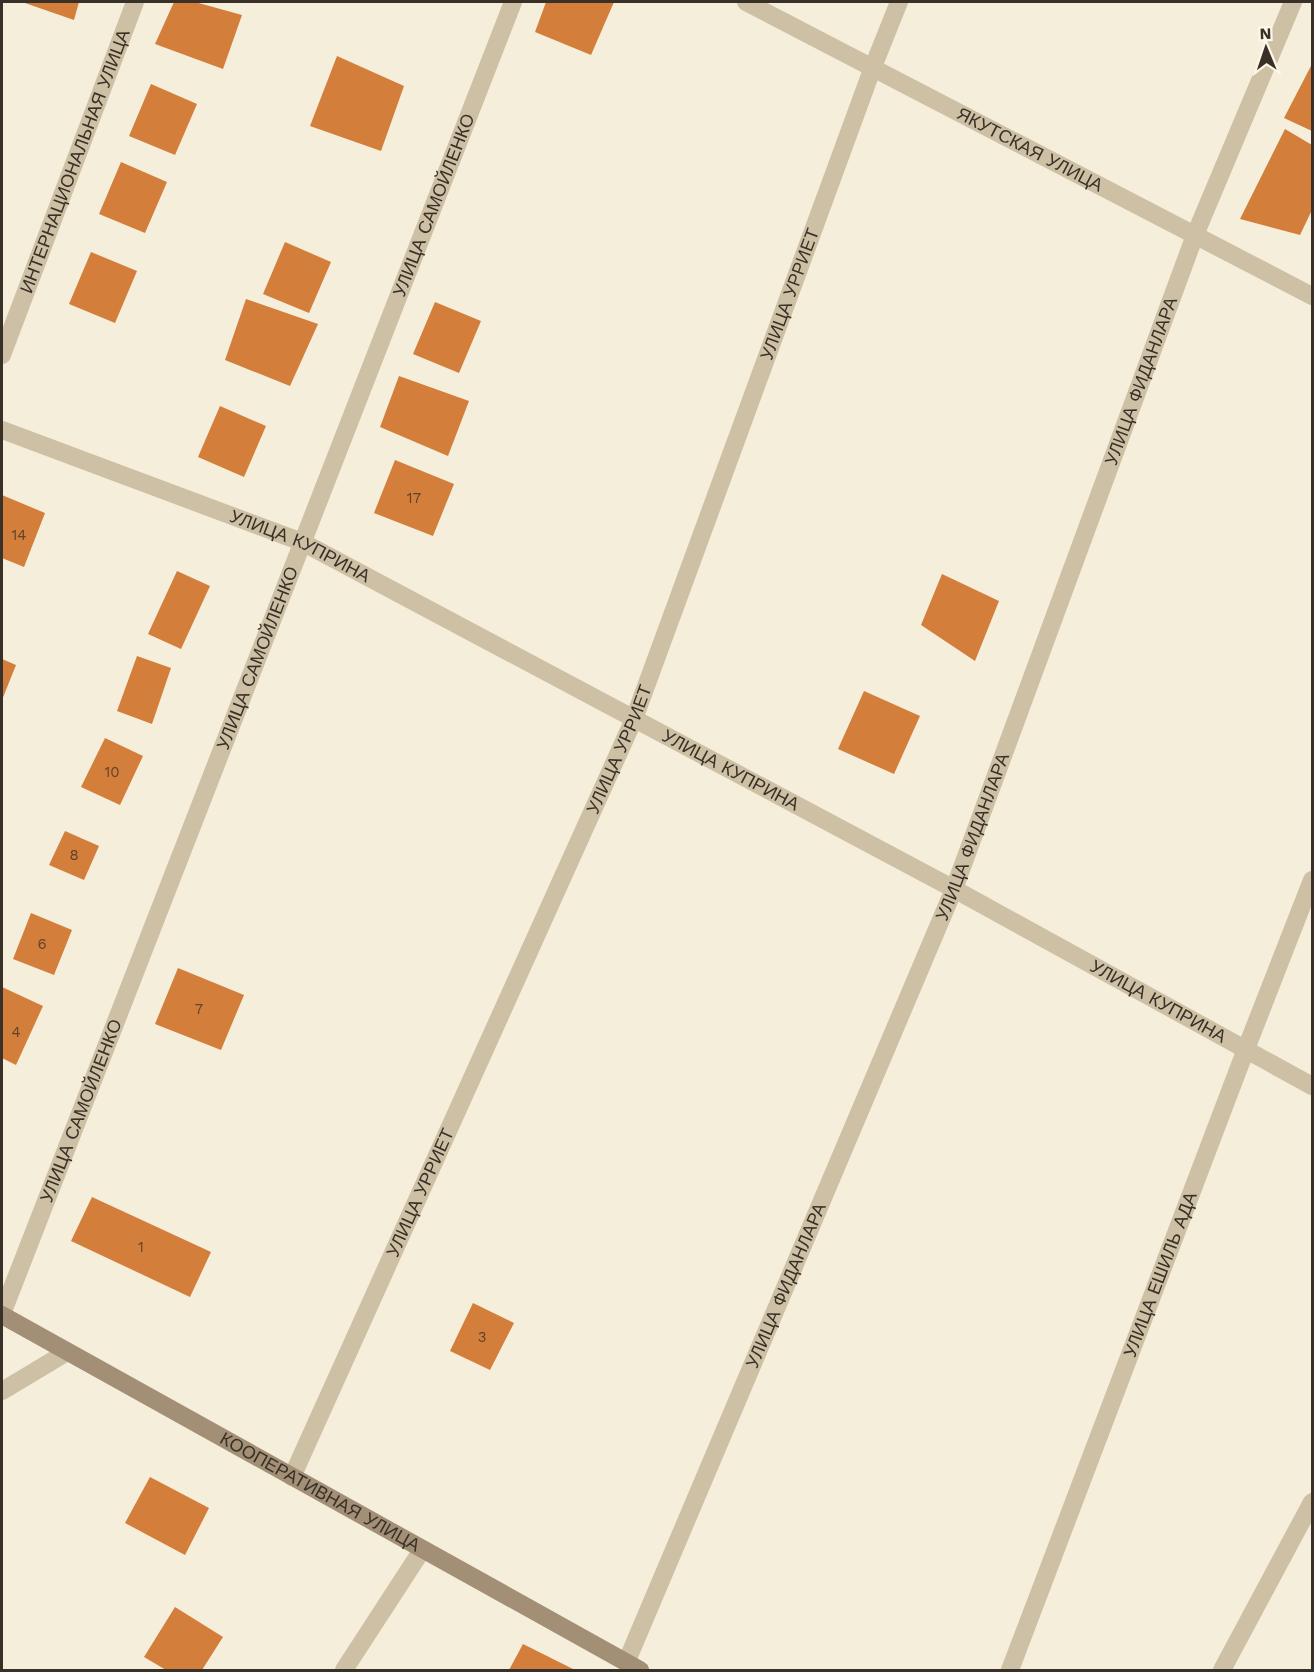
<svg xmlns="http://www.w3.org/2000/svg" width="1314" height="1672" font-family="'Work Sans',sans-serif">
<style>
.building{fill:#d37e3b}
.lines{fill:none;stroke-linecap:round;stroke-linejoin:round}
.street{stroke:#cec0a5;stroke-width:18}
.secondary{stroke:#a28f76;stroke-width:18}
.labels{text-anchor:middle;stroke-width:4.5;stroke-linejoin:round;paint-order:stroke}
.number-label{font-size:15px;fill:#60442c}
.street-label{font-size:18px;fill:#393127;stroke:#fcf7e8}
</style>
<rect width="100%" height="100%" fill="#f5eedb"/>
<g class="building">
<path d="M22,2h57l-5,18z"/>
<path d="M174,2h21l47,13 -19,54 -68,-25z"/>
<path d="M546,2h68l-23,53 -56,-23z"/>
<path d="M337,56l67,30 -23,65 -71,-25z"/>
<path d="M1312,64v67l-28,-13z"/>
<path d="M151,84l46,20 -22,51 -46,-19z"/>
<path d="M1285,129l27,16v65l-12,25 -60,-16z"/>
<path d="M121,162l46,20 -22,51 -46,-19z"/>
<path d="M285,242l46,20 -22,51 -46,-19z"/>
<path d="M91,252l46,19 -22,52 -46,-19z"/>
<path d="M246,299l72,25 -28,62 -65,-26z"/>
<path d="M435,302l46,19 -22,52 -46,-19z"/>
<path d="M399,376l70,25 -21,55 -68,-29z"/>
<path d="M220,406l46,20 -22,51 -46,-20z"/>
<path d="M395,460l59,24 -21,52 -59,-23z"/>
<path d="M2,495l43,18 -21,54 -22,-9z"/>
<path d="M177,571l33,15 -29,63 -33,-15z"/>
<path d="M942,574l57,27 -24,60 -54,-36z"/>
<path d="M137,656l34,12 -19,56 -35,-13z"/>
<path d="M2,659l14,6 -14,35z"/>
<path d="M864,691l56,25 -26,58 -56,-25z"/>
<path d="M105,738l38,18 -23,49 -39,-18z"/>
<path d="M65,831l34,15 -15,34 -35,-15z"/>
<path d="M31,913l41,17 -18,45 -41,-16z"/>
<path d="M178,968l66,27 -23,55 -66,-26z"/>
<path d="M2,987l41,19 -27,59 -14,-7z"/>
<path d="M92,1197l119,55 -21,45 -119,-56z"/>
<path d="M473,1303l41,20 -24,47 -40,-19z"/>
<path d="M150,1477l59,31 -24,47 -60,-32z"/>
<path d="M175,1607l48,30 -21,33h-36l-22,-13z"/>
<path d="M523,1644l52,26h-66z"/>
</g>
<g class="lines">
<g class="street">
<path id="s1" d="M746,2l566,294"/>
<path id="s2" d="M2,355l133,-353"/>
<path id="s3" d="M2,430l300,112 652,347 358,197"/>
<path id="s4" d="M2,1314l511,-1312"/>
<path d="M2,1391l65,-39"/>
<path id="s5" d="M292,1477l342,-758 239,-652 26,-65"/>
<path id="s6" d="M626,1663l328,-774 241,-654 98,-233"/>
<path d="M344,1670l78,-120"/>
<path id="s7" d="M1010,1670l236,-621 66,-169"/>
<path d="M1222,1670l90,-168"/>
</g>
<path class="secondary" id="s8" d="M2,1315l638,355"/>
</g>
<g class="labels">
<g class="number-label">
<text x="414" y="503">17</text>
<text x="19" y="540">14</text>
<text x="112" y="777">10</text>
<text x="74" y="860">8</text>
<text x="42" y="949">6</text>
<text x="199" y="1014">7</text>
<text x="16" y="1037">4</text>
<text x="141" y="1252">1</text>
<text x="482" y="1342">3</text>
</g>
<g class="street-label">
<text dy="6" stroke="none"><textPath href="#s1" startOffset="320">ЯКУТСКАЯ УЛИЦА</textPath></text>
<text dy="6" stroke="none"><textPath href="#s2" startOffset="207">ИНТЕРНАЦИОНАЛЬНАЯ УЛИЦА</textPath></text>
<text dy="6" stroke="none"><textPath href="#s4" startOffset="1190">УЛИЦА САМОЙЛЕНКО</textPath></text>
<text dy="6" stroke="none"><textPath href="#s5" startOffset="1284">УЛИЦА УРРИЕТ</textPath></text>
<text dy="6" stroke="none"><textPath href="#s6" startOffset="1382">УЛИЦА ФИДАНЛАРА</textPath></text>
<text dy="6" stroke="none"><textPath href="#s3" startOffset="320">УЛИЦА КУПРИНА</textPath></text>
<text dy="6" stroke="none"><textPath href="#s4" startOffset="704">УЛИЦА САМОЙЛЕНКО</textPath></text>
<text dy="6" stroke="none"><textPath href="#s5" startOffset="798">УЛИЦА УРРИЕТ</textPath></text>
<text dy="6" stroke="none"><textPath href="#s3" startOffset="806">УЛИЦА КУПРИНА</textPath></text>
<text dy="6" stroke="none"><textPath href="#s6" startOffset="896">УЛИЦА ФИДАНЛАРА</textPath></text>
<text dy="6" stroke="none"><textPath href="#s3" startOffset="1292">УЛИЦА КУПРИНА</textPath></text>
<text dy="6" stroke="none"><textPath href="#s4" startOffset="218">УЛИЦА САМОЙЛЕНКО</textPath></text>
<text dy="6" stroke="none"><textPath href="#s5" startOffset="312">УЛИЦА УРРИЕТ</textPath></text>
<text dy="6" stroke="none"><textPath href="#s7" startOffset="423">УЛИЦА ЕШИЛЬ АДА</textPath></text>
<text dy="6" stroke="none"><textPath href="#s6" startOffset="410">УЛИЦА ФИДАНЛАРА</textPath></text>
<text dy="6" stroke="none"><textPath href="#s8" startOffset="364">КООПЕРАТИВНАЯ УЛИЦА</textPath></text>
</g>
</g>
<rect width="1314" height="1672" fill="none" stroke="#393127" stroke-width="6"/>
<g transform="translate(1266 48) rotate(358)" stroke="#fcf7e8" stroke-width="4.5" paint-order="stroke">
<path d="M0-4.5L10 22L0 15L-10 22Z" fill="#393127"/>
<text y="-9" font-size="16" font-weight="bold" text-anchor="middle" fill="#393127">N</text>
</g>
</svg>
